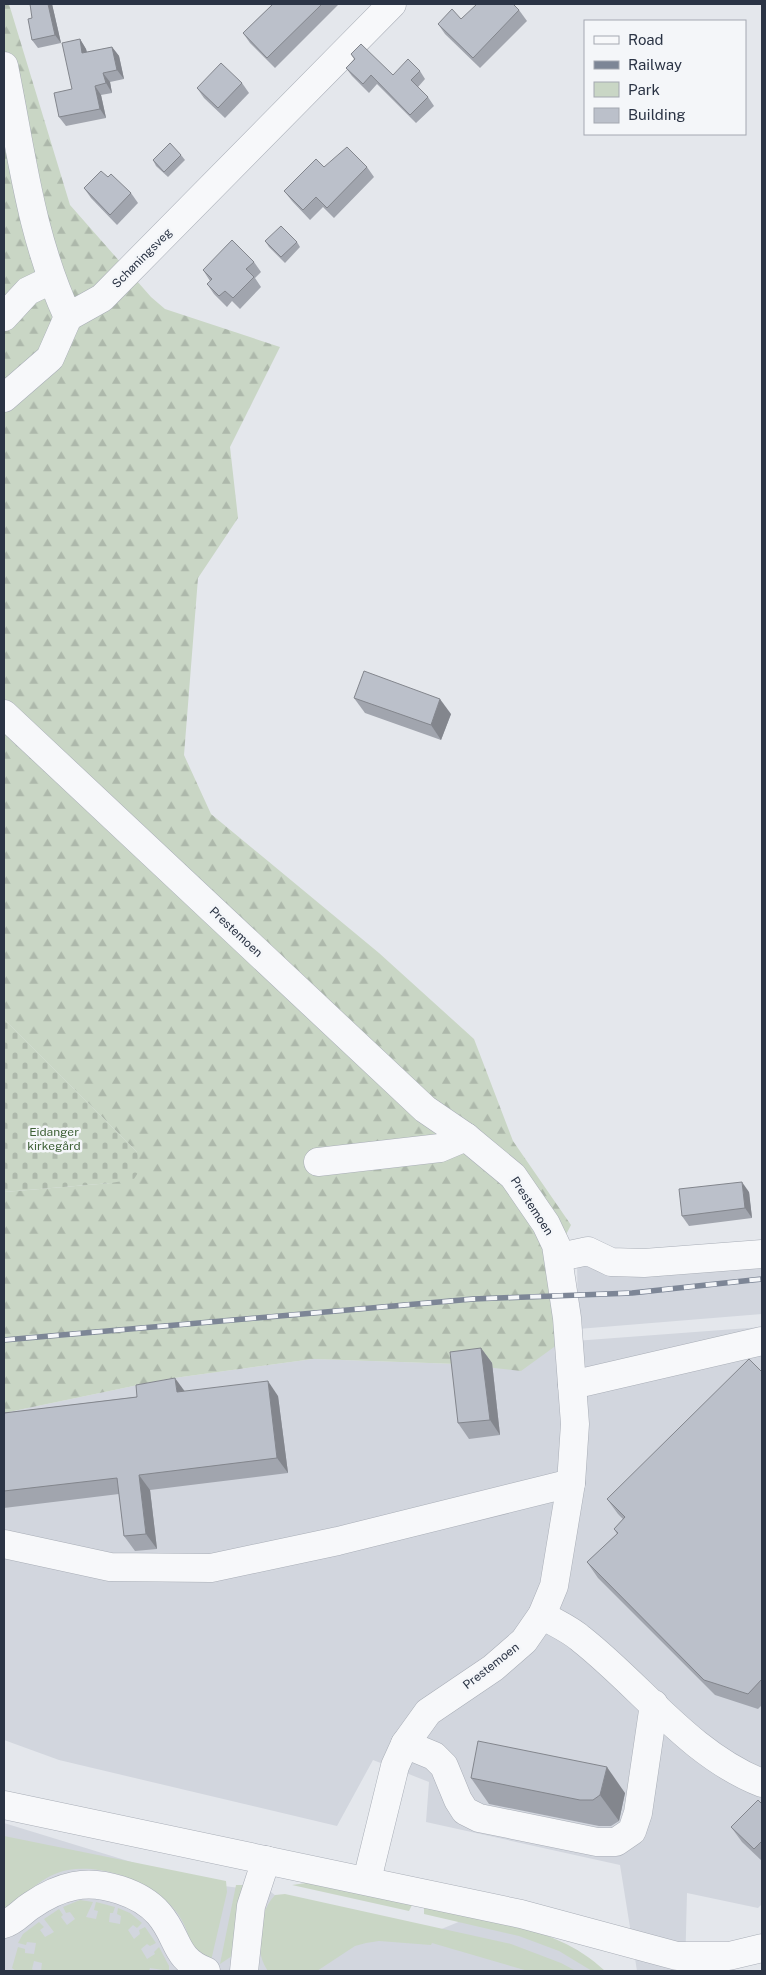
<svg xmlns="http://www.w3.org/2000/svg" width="766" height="1975" font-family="'Public Sans',sans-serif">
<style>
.built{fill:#d2d6de}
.green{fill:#c9d6c5}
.forest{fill:url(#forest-firs)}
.cemetery{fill:url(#cemetery-stones)}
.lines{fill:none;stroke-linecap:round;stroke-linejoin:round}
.minor-casing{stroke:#a9aeb7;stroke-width:29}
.minor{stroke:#f7f8fa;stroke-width:28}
.rail-casing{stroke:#7d8696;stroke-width:5.5}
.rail{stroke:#f4f6f9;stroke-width:4;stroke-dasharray:11;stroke-linecap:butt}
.wall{fill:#a1a5ae}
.shaded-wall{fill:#83868d}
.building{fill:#bbc0ca;stroke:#83868d}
.labels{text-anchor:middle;stroke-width:5;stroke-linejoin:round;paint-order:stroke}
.street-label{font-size:12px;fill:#2b3445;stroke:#f4f6f9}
.park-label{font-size:12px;fill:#3f6138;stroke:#f4f6f9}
</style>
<defs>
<pattern id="forest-firs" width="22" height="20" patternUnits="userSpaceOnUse" patternTransform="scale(1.25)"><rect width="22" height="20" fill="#c9d6c5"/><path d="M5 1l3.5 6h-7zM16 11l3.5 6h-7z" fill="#adb8ab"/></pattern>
<pattern id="cemetery-stones" width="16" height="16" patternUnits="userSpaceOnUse" patternTransform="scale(1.25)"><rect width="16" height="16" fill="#c9d6c5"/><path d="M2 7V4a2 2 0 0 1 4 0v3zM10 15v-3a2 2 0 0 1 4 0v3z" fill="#adb8ab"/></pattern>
</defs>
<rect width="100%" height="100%" fill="#e4e7ec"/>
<g class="built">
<path d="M762,1240v74l-184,15 -1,-73z"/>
<path d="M762,1327v577l-4,4 -71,-15 -2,78h-48l-17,-106 -194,-43 3,-40 -56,-22 -36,66 -278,-66 -55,-20v-327l163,-34 146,-20 145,5 103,-22z"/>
<path d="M4,1823l196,60 71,9 10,8 146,35 46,-19 83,24 21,10 28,21h-601z"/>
</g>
<g class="green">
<path d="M4,1836l222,45 1,11 -17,73 -20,-17c-1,-52 -75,-86 -122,-78 -25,4 -47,28 -64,45z"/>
<path d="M313,1882l100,21 -4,8 -117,-26z"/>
<path d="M236,1885h7l-11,71 -12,8z"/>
<path d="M285,1894l226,50 50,19 15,8h-48l-96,-28 -1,2 -52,-4 -13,2 -11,3 -38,25h-49c-15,-21 -10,-58 7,-76z"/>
<path d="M80,1900l13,2 -7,15 10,2 2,-8 -4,-1 2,-8 19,5 -2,6h-3l-1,9 11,2 1,-8 -4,-2 1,-6 12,5 12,10 -5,5 -4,-3 -5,5 6,9 6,-5 -1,-4 6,-3 11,16 -6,3 -3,-2 -6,5 6,10 8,-5 -1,-2 5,-5 10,19v5l-19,-3 -1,3h-108l1,-8 -8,-2 -2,8 2,2h-18l-4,-3 6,-21 7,2v4l9,1 2,-11 -9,-1 -1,3 -8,-2 5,-9 16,-12 5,5 -4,3 5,7 9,-5 -10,-13 15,-10 4,6 -2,2 6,8 8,-6 -5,-7 -4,1 -3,-6z"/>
<path d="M424,1905c60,14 134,21 181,66h-13l-33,-20 -40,-15 -95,-22z"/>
</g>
<path class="forest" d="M4,4h5l61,201 81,92 14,12 115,38 -50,100 8,71 -40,60 -14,177 27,59 168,139 95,86 39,102 58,84 -14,27 4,90 -40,29 -63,-7 -145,-5 -146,20 -163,34v-221l107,-9 26,-31 -133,-133z"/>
<path class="cemetery" d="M4,1019l133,133 4,16 -7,11 -23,4 -107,9z"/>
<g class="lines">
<g class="minor-casing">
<g id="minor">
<path d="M4,66c18,88 26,169 64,251l34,-19 290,-294"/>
<path d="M4,317l24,-26 23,-11"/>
<path d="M4,398l46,-40 18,-41"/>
<path d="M4,714l421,395 41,28 47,39 33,48 10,21 11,73 8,106 -4,59 -17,103 -12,29 -18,26 -31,27 -65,44 -23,32 -10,22 -28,114"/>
<path d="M318,1162l122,-14 26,-11"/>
<path d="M560,1257l28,-6 23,11 33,1 118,-9"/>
<path d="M572,1385l190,-44"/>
<path d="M4,1544l106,23 101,1 127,-27 233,-58"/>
<path d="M542,1615c13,8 28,14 39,24 60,47 109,116 181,144"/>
<path d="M405,1744l29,12 10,10 14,34 7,11 14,7 118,24h19l16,-11 6,-18 16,-109"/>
<path d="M4,1805l517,109 156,42h52l33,-8"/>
<path d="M4,1924c11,-3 18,-13 28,-19 13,-9 27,-16 42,-19 27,-6 67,7 85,28 20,23 15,45 47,57"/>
<path d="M244,1971l7,-65 15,-46"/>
</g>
</g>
<use href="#minor" class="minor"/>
<g class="rail-casing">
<path id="rail" d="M4,1340l469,-41 159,-6 130,-14"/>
</g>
<use href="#rail" class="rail"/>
</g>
<g class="wall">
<path d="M52,4l9,39 -23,5 -6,-8z"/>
<path d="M273,4h66l-64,64 -25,-25 -7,-10z"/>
<path d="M519,10l8,11 -47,47 -35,-34 -7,-10 23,-5z"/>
<path d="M80,39l6,10 1,3 25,-5 7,9 5,23 -14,3 2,11 -11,2 5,23 -40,8 -7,-9 13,-28z"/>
<path d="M351,54l42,21 27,-4 5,8 -7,8 10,10 6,9 -18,17 -39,-39 -8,9 -17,-17 -6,-8 8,-9z"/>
<path d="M242,83l7,10 -24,25 -21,-20 -7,-10z"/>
<path d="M181,155l4,5 -17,17 -12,-11 -3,-6z"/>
<path d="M324,167h43l7,10 -40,41 -11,-11 -13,13 -18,-19 -8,-10z"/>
<path d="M108,177l23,16 7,10 -21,22 -26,-27 -7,-10z"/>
<path d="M265,241l32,1 3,5 -15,16 -16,-16z"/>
<path d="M254,262l7,10 -6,6 6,9 -21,22 -8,-8 -5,6 -13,-13 -7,-10 3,-3 -7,-11z"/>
<path d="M354,698l97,16 -10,26 -76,-27z"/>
<path d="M749,1192l3,26 -63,8 -7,-10z"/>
<path d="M481,1348l11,15 8,72 -31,4 -11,-16z"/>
<path d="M762,1372v333l-4,4 -43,-14 -117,-117 -11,-16 30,-28 -3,-5 9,-10 -5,-5 -11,-15z"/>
<path d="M184,1391l94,5 10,77 -138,17 7,59 -22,2 -11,-15 -5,-42 -115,14v-95z"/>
<path d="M471,1778l154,15 -6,28 -8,5h-12l-110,-22z"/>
<path d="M762,1804v57l-20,-19 -11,-15z"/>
</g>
<g class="shaded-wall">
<path d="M48,4h4l9,39 -6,-8z"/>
<path d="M80,39l6,10 3,13 -7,-9z"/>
<path d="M112,47l7,9 5,23 -7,-9z"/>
<path d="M103,73l7,9 2,11 -6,-10z"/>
<path d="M95,86l6,9 5,23 -6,-9z"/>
<path d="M440,699l11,15 -10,26 -10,-15z"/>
<path d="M742,1182l7,10 3,26 -7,-10z"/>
<path d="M481,1348l11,15 8,72 -10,-15z"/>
<path d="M175,1378l11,15 -9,-1z"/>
<path d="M268,1381l10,15 10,77 -11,-15z"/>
<path d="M139,1475l11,15 7,59 -11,-15z"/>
<path d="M607,1767l18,26 -6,28 -19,-26z"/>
</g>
<g class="building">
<path d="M30,4h18l7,31 -23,5 -4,-21 4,-1z"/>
<path d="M273,4h49l-55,54 -24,-25z"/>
<path d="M477,4h36l6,6 -46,48 -35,-34 14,-15 9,10z"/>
<path d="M80,39l2,14 30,-6 5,23 -14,3 3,10 -11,3 5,23 -41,8 -5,-24 18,-4 -10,-46z"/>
<path d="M361,44l32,31 15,-16 12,12 -9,9 17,17 -18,18 -39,-40 -8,9 -17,-16 9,-9 -4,-5z"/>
<path d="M221,63l21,20 -24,25 -21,-20z"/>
<path d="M170,143l11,12 -17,17 -11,-12z"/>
<path d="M347,147l20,20 -40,41 -11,-11 -13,13 -19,-19 32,-32 8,8z"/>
<path d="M101,171l7,6 3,-3 20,19 -21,22 -26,-27z"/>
<path d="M281,226l16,16 -16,15 -16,-16z"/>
<path d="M232,240l22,22 -8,7 8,8 -21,21 -8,-7 -6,5 -12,-12 5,-5 -9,-9z"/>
<path d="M364,671l76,28 -9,26 -77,-27z"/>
<path d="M742,1182l3,26 -63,8 -3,-27z"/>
<path d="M481,1348l9,72 -32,3 -8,-71z"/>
<path d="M749,1359l13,13v307l-14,15 -44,-14 -117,-118 31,-29 -4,-4 11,-12 -18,-18z"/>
<path d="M175,1378l2,14 91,-11 9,77 -138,17 7,59 -22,2 -7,-58 -113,13v-78l133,-16 -1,-12z"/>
<path d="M478,1741l129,26 -7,28 -7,5h-13l-109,-22z"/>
<path d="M758,1800l4,4v37l-8,8 -23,-22z"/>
</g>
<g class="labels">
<g class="street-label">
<text transform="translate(142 258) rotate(-45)" y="4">Schøningsveg</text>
<text transform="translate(236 932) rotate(43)" y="4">Prestemoen</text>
<text transform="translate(532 1206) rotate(57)" y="4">Prestemoen</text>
<text transform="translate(491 1666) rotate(-38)" y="4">Prestemoen</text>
</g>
<g class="park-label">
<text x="54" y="1136">Eidanger<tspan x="54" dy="14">kirkegård</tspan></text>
</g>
</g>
<rect width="766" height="1975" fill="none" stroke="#2b3445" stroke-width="10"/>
<rect x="584" y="20" width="162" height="115" fill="#f4f6f9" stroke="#a4a8b1"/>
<rect x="594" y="36" width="25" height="8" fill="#f7f8fa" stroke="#a4a8b1"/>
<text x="628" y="45" font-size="15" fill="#2b3445">Road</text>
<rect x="594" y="61" width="25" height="8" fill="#7d8696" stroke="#a4a8b1"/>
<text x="628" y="70" font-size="15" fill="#2b3445">Railway</text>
<rect x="594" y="82" width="25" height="15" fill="#c9d6c5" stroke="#a4a8b1"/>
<text x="628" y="95" font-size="15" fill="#2b3445">Park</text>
<rect x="594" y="108" width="25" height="15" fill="#bbc0ca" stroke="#a4a8b1"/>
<text x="628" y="120" font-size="15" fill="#2b3445">Building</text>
</svg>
